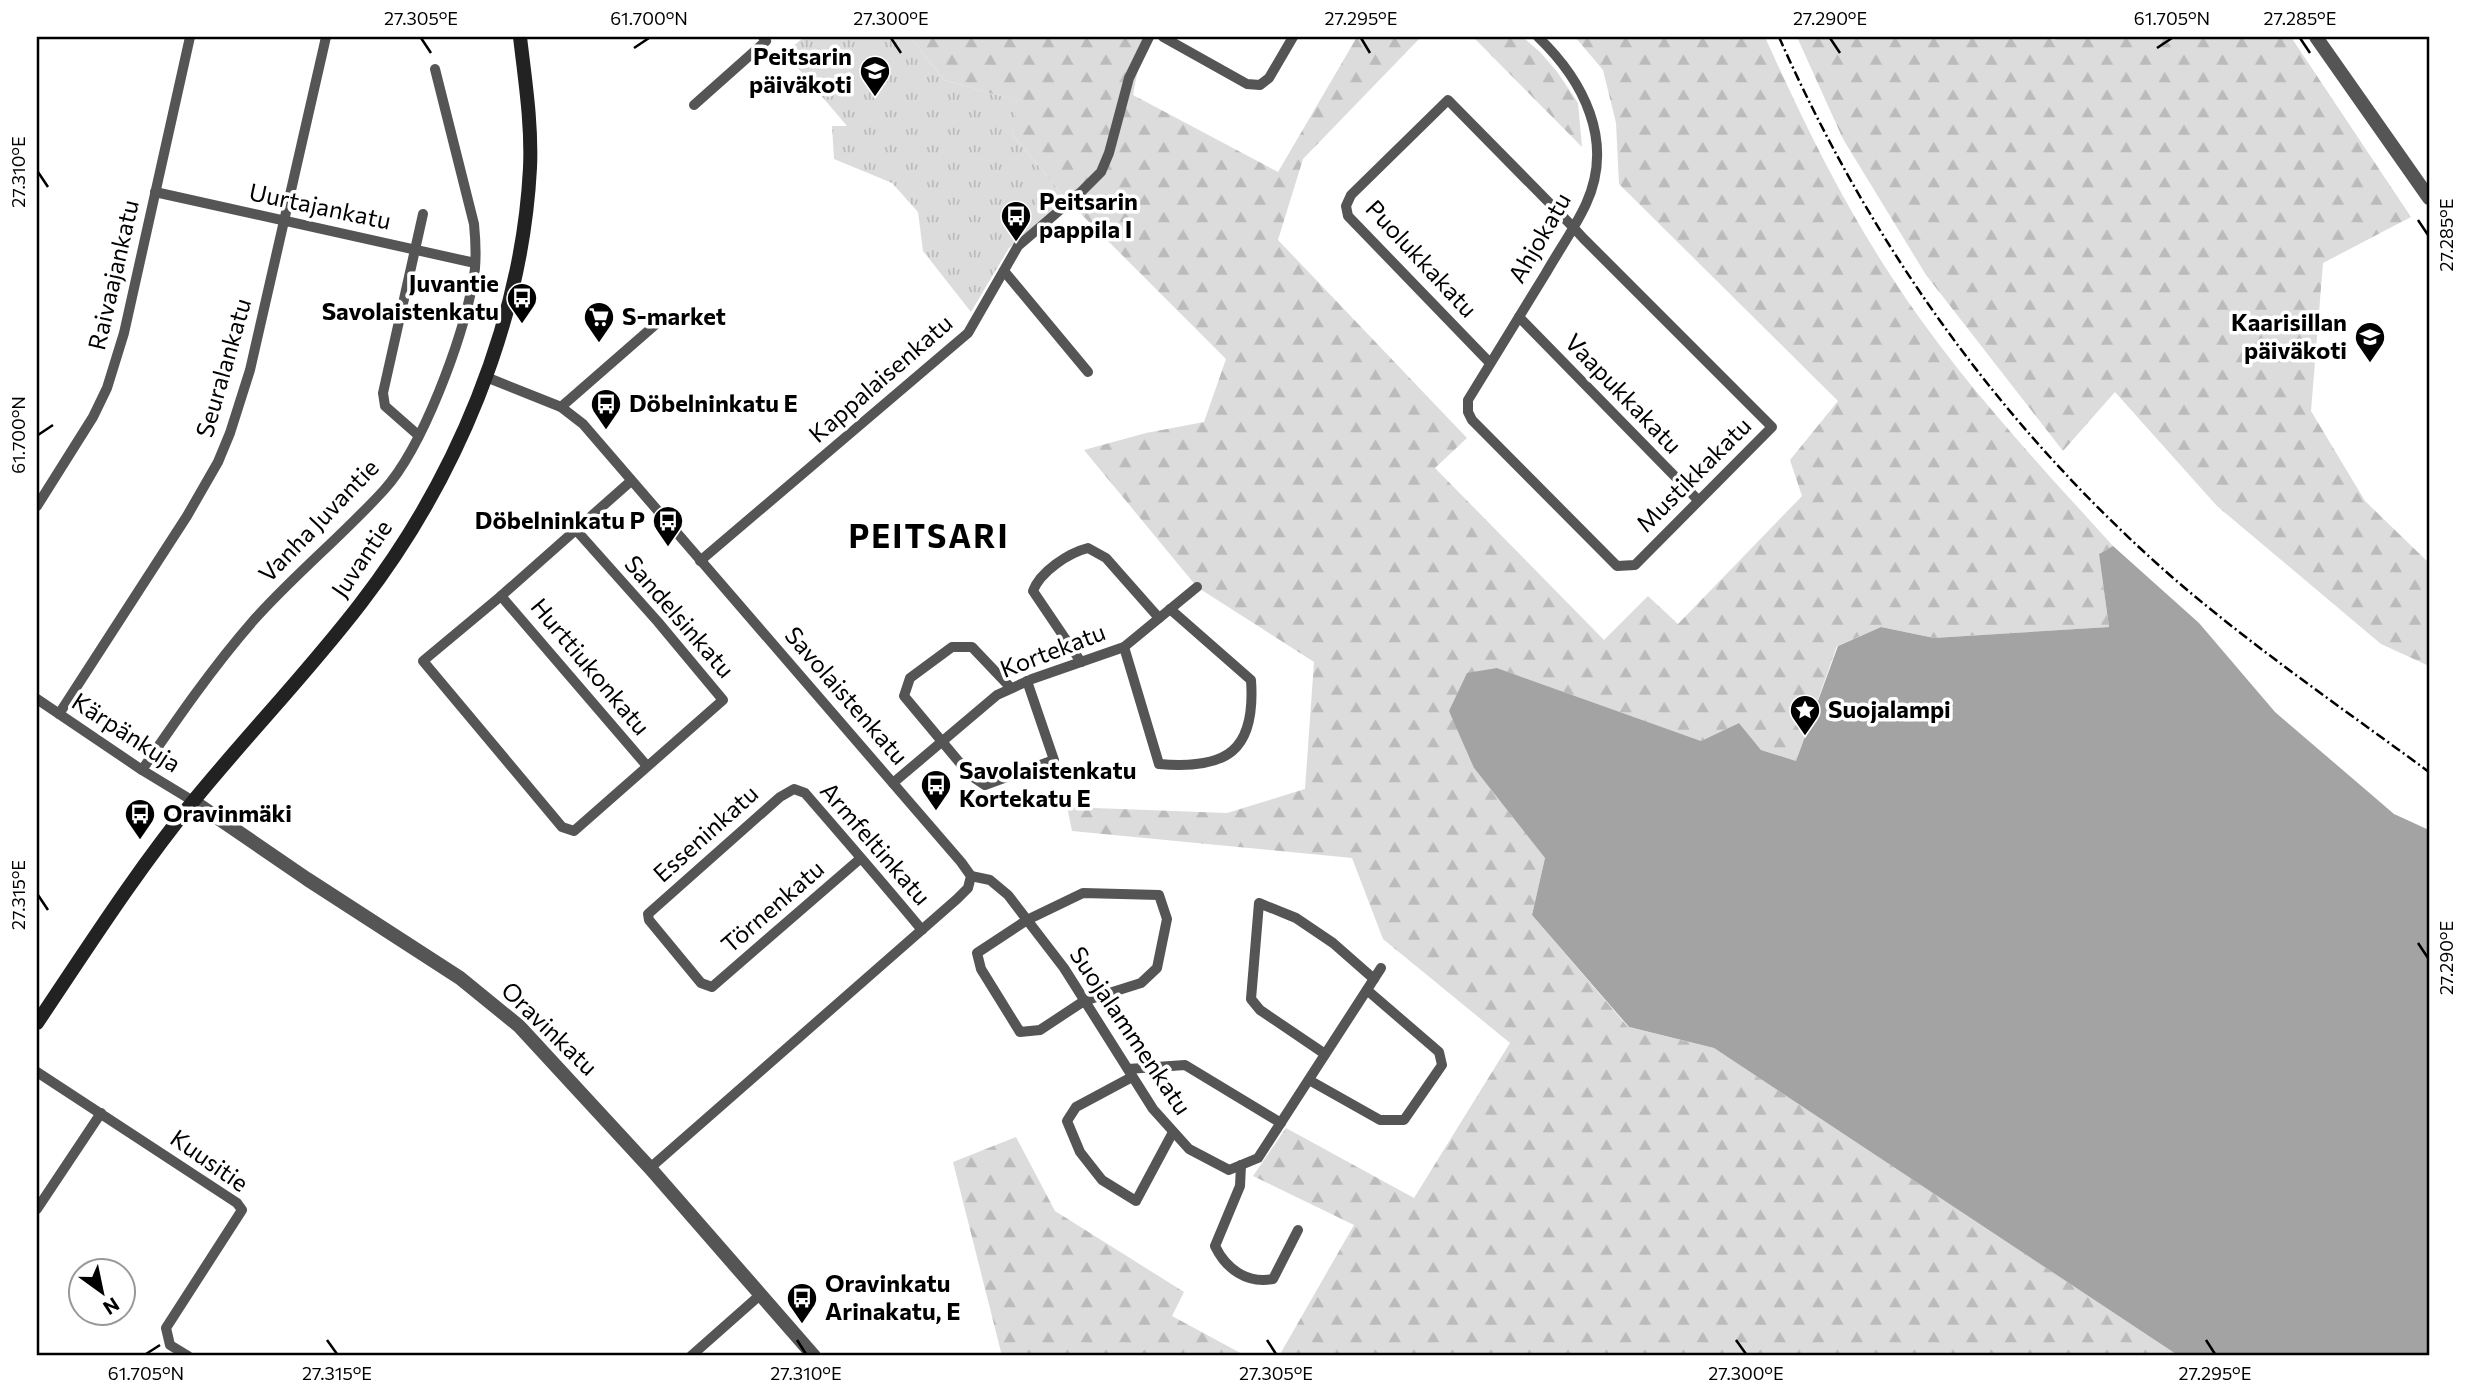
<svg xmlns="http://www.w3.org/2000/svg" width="2466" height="1393" font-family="Commissioner,sans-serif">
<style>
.grass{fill:url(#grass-tufts)}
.forest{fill:url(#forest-firs)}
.water{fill:#a3a3a3}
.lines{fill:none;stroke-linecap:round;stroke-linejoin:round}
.minor{stroke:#555;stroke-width:10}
.tertiary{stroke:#555;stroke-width:14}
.secondary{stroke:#222;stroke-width:14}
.rail{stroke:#000;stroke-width:2.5;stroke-dasharray:10 3.5 2 3.5;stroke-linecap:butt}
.ticks{fill:none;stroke:#000;stroke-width:2.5}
.labels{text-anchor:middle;stroke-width:7;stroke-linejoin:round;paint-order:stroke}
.poi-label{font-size:24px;font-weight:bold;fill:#000;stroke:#fff;text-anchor:start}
.street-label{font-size:24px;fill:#000;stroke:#fff}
.district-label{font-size:32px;font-weight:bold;letter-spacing:2px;fill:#000;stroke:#fff}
.neatline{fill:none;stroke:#000;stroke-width:2.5}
.ticks-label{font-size:18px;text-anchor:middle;fill:#000}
</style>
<defs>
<pattern id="grass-tufts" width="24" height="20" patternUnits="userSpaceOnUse" patternTransform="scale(1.75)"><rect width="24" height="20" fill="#dcdcdc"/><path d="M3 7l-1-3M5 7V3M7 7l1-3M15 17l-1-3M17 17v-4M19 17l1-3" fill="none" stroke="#bbb"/></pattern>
<pattern id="forest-firs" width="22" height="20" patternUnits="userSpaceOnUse" patternTransform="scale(1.75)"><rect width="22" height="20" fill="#dcdcdc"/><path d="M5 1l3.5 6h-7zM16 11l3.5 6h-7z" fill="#bbb"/></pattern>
</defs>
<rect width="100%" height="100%" fill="#fff"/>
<path class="grass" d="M804,37h106l34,43 75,21 -7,33 53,64 -56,50 -38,64 -48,-61 -5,-39 -26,-29 -58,-24 -2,-33h15l-62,-73z"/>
<g class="forest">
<path d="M910,37h234l-11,58 145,77 79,-135h64l-118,122 -25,81 189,198 -32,30 169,172 44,-44 30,28 124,-128 -12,-36 48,-59 -219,-217 -3,-61 -13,-53 -28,-33h190c37,82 76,163 126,239 63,98 144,184 222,270l-14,8 10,73 -175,11 -53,-11 -44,19 -41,115 -35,-11 -22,-27 -38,18 -204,-73 -23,100 71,90 -13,57 96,112 86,21 465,308h-900l75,-131 -101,-49 33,-48 128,70 96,-155 -127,-104 -31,-81 -280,-27 -5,-24 160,6 78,-24 9,-127 -117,-75 -113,-137 62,-17 58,-11 22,-63 -161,-161 -53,-64 6,-33 -74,-21z"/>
<path d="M1473,37h50l18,16 17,20 20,30 4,44z"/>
<path d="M1797,37h243l14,3 5,-3h232l120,180 -88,46 -12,148 54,90 64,62v103l-48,-22 -164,-138 -102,-114 -52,59 -137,-176 -83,-136z"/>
<path d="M1016,1137l39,74 129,81 -12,24 74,40h-244l-49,-194z"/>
</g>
<path class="water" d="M2113,546l86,77 76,89 119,102 35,16v526h-250l-465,-308 -85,-21 -97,-112 13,-57 -71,-90 -25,-57 18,-38 30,-5 204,73 38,-18 22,27 35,11 42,-115 43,-19 53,11 175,-11 -10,-73z"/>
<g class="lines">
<g class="minor">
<path d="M1163,37l84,47 13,1 9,-7 24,-41"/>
<path d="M694,105l72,-64 -3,-4"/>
<path d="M155,192l320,71"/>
<path d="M1004,271l84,101"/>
<path d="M1519,317l179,183"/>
<path d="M1490,363l-142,-147 -2,-10 5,-11 97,-95 125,127 10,11 189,189 -137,138 -18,1 -145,-146 -4,-8v-12c26,-42 52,-85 78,-127 13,-23 29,-45 40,-69 29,-63 -3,-124 -48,-167"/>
<path d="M486,377l75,30 22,17 378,438 10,14 -3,12 -11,11 -307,269"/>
<path d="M561,407l102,-89"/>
<path d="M418,435l-33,-29 -2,-13 40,-179"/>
<path d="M37,506l56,-89 14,-29 17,-55 66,-296"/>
<path d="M576,530l82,92 65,78 -149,131 -12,-4 -139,-166 78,-65 130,-115"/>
<path d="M700,561l268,-228 50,-87 64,-55 19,-19 8,-19 20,-75 20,-41"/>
<path d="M501,596l146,170"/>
<path d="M1124,647l35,117c68,6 97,-13 92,-84l-81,-71"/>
<path d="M1081,662l-48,-71c7,-19 35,-38 55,-43l18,10 53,60"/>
<path d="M1011,688l-39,-41h-20l-42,31 -6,18 66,79 15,10 69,-25 -27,-79"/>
<path d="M37,699l105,71 51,31"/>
<path d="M59,714l128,-198 31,-54 12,-29 20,-63 76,-333"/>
<path d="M142,770c35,-51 70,-102 111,-149 41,-46 89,-85 131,-131 39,-43 78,-150 89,-208 4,-19 3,-38 1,-58l-39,-155"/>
<path d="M893,783l104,-88 35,-16 92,-32 73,-60"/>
<path d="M861,858l-149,129 -11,-4 -52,-63 -1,-6 132,-117 14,-8 11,4c39,45 79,91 117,137"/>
<path d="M971,876l19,4 18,15 56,73 89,141 36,40 40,21 29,-12 123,-190"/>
<path d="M1083,893l76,2 8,24 -10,49 -16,15 -57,18 -44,29 -20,2 -39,-63 -4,-16 50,-33z"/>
<path d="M1325,1054l-65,-44 -9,-11 8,-96 37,15 37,25 41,36"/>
<path d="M1128,1069l57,-4 96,58"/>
<path d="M37,1072l200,131 5,7 -76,118 4,17 18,11"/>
<path d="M1132,1077l-56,30 -9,14 13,31 22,28 34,21 37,-69"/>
<path d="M1309,1080l71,40h24l38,-55 -3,-13 -72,-62"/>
<path d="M1241,1165l-1,21 -25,60c11,23 32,38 58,33l25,-49"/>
<path d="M37,1209l64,-96"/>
<path d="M691,1356l69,-61"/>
</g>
<g class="tertiary">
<path d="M2316,37l113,161"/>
<path d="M193,801l114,78 153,99 59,48 131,142 164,188"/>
</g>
<path class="secondary" d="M37,1023c51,-76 100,-153 158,-224 54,-66 114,-128 166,-196 94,-122 161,-280 169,-435 2,-44 -5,-88 -10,-131"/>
<path class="rail" d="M1779,37c92,208 221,389 393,540 81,70 170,131 257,195"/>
</g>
<path class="ticks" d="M421,38l10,15M891,38l10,15M1361,38l9,15M1830,38l10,15M2300,38l10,15M634,48l15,-10M2157,48l15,-10M38,172l10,15M2418,220l10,15M38,435l15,-10M38,895l10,15M2418,943l10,15M327,1340l10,14M797,1340l9,14M1267,1340l9,14M1736,1340l10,14M2206,1340l9,14M146,1354l14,-9"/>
<defs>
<g id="school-pin" transform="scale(1.575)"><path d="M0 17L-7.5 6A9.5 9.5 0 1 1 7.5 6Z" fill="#000" stroke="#fff"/><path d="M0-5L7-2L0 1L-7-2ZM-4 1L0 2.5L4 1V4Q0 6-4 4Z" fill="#fff"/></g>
<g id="bus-pin" transform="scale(1.575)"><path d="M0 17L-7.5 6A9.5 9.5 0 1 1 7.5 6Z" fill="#000" stroke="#fff"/><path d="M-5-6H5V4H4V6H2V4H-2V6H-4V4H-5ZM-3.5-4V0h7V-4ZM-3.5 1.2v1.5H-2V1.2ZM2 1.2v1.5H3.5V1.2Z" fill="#fff"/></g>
<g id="supermarket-pin" transform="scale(1.575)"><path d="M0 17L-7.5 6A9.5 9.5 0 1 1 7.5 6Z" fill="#000" stroke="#fff"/><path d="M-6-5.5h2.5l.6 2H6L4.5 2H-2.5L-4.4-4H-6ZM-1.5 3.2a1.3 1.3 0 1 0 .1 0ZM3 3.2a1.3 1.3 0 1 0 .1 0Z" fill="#fff"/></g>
<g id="sight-pin" transform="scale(1.575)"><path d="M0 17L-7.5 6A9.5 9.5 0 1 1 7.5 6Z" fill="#000" stroke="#fff"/><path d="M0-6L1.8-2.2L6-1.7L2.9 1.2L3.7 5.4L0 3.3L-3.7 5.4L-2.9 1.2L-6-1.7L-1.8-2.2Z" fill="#fff"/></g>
</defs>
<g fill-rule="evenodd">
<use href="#school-pin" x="875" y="71"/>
<use href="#bus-pin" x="1016" y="216"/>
<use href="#bus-pin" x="522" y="298"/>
<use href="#supermarket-pin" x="599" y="317"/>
<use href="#school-pin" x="2370" y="337"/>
<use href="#bus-pin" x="606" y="404"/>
<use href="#bus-pin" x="668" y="521"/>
<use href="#sight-pin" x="1805" y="710"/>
<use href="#bus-pin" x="936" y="785"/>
<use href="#bus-pin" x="140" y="814"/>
<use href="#bus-pin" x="802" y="1298"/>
</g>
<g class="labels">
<g class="poi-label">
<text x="852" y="65" text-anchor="end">Peitsarin<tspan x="852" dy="28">päiväkoti</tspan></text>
<text x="1039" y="210">Peitsarin<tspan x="1039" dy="28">pappila I</tspan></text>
<text x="499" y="292" text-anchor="end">Juvantie<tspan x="499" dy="28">Savolaistenkatu</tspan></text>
<text x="622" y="325">S-market</text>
<text x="2347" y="331" text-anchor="end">Kaarisillan<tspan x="2347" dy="28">päiväkoti</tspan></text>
<text x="629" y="412">Döbelninkatu E</text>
<text x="645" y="529" text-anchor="end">Döbelninkatu P</text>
<text x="1828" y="718">Suojalampi</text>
<text x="959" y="779">Savolaistenkatu<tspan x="959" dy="28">Kortekatu E</tspan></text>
<text x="163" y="822">Oravinmäki</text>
<text x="825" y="1292">Oravinkatu<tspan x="825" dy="28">Arinakatu, E</tspan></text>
</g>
<g class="street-label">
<text transform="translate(320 207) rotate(12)" y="8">Uurtajankatu</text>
<text transform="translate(1540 238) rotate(-60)" y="8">Ahjokatu</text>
<text transform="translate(1421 259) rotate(47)" y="8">Puolukkakatu</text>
<text transform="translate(114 275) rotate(-77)" y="8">Raivaajankatu</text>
<text transform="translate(224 368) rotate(-74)" y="8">Seuralankatu</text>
<text transform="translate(881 379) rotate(-41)" y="8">Kappalaisenkatu</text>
<text transform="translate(1623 394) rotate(46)" y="8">Vaapukkakatu</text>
<text transform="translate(1694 475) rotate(-45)" y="8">Mustikkakatu</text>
<text transform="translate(319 521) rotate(-46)" y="8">Vanha Juvantie</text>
<text transform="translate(362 559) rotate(-56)" y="8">Juvantie</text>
<text transform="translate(679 617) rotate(49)" y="8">Sandelsinkatu</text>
<text transform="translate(1053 651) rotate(-21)" y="8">Kortekatu</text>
<text transform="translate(590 667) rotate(50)" y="8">Hurttiukonkatu</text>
<text transform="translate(846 696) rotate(49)" y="8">Savolaistenkatu</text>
<text transform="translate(126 733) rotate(33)" y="8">Kärpänkuja</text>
<text transform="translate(706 834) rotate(-42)" y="8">Esseninkatu</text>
<text transform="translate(875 844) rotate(49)" y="8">Armfeltinkatu</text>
<text transform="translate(773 907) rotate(-41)" y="8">Törnenkatu</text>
<text transform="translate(549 1029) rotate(44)" y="8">Oravinkatu</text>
<text transform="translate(1130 1031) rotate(56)" y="8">Suojalammenkatu</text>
<text transform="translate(209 1161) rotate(35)" y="8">Kuusitie</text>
</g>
<g class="district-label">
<text x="929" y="548">PEITSARI</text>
</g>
</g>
<rect width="2466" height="1393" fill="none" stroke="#ffffff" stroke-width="77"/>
<g transform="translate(102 1292) rotate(147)"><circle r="33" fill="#ffffff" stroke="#999999" stroke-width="2"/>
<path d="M0-5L12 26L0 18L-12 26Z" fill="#000000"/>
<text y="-10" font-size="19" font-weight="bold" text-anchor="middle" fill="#000000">N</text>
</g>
<rect x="38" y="38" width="2390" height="1316" class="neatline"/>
<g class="ticks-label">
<text x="421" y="25">27.305°E</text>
<text x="649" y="25">61.700°N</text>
<text x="891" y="25">27.300°E</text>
<text x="1361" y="25">27.295°E</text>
<text x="1830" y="25">27.290°E</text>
<text x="2172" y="25">61.705°N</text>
<text x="2300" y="25">27.285°E</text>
<text transform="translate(19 172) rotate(-90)" y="6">27.310°E</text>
<text transform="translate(2447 235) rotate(-90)" y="6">27.285°E</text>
<text transform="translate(19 435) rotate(-90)" y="6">61.700°N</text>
<text transform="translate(19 895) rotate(-90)" y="6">27.315°E</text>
<text transform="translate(2447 958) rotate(-90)" y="6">27.290°E</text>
<text x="146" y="1380">61.705°N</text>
<text x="337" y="1380">27.315°E</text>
<text x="806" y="1380">27.310°E</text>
<text x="1276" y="1380">27.305°E</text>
<text x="1746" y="1380">27.300°E</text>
<text x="2215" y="1380">27.295°E</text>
</g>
</svg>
